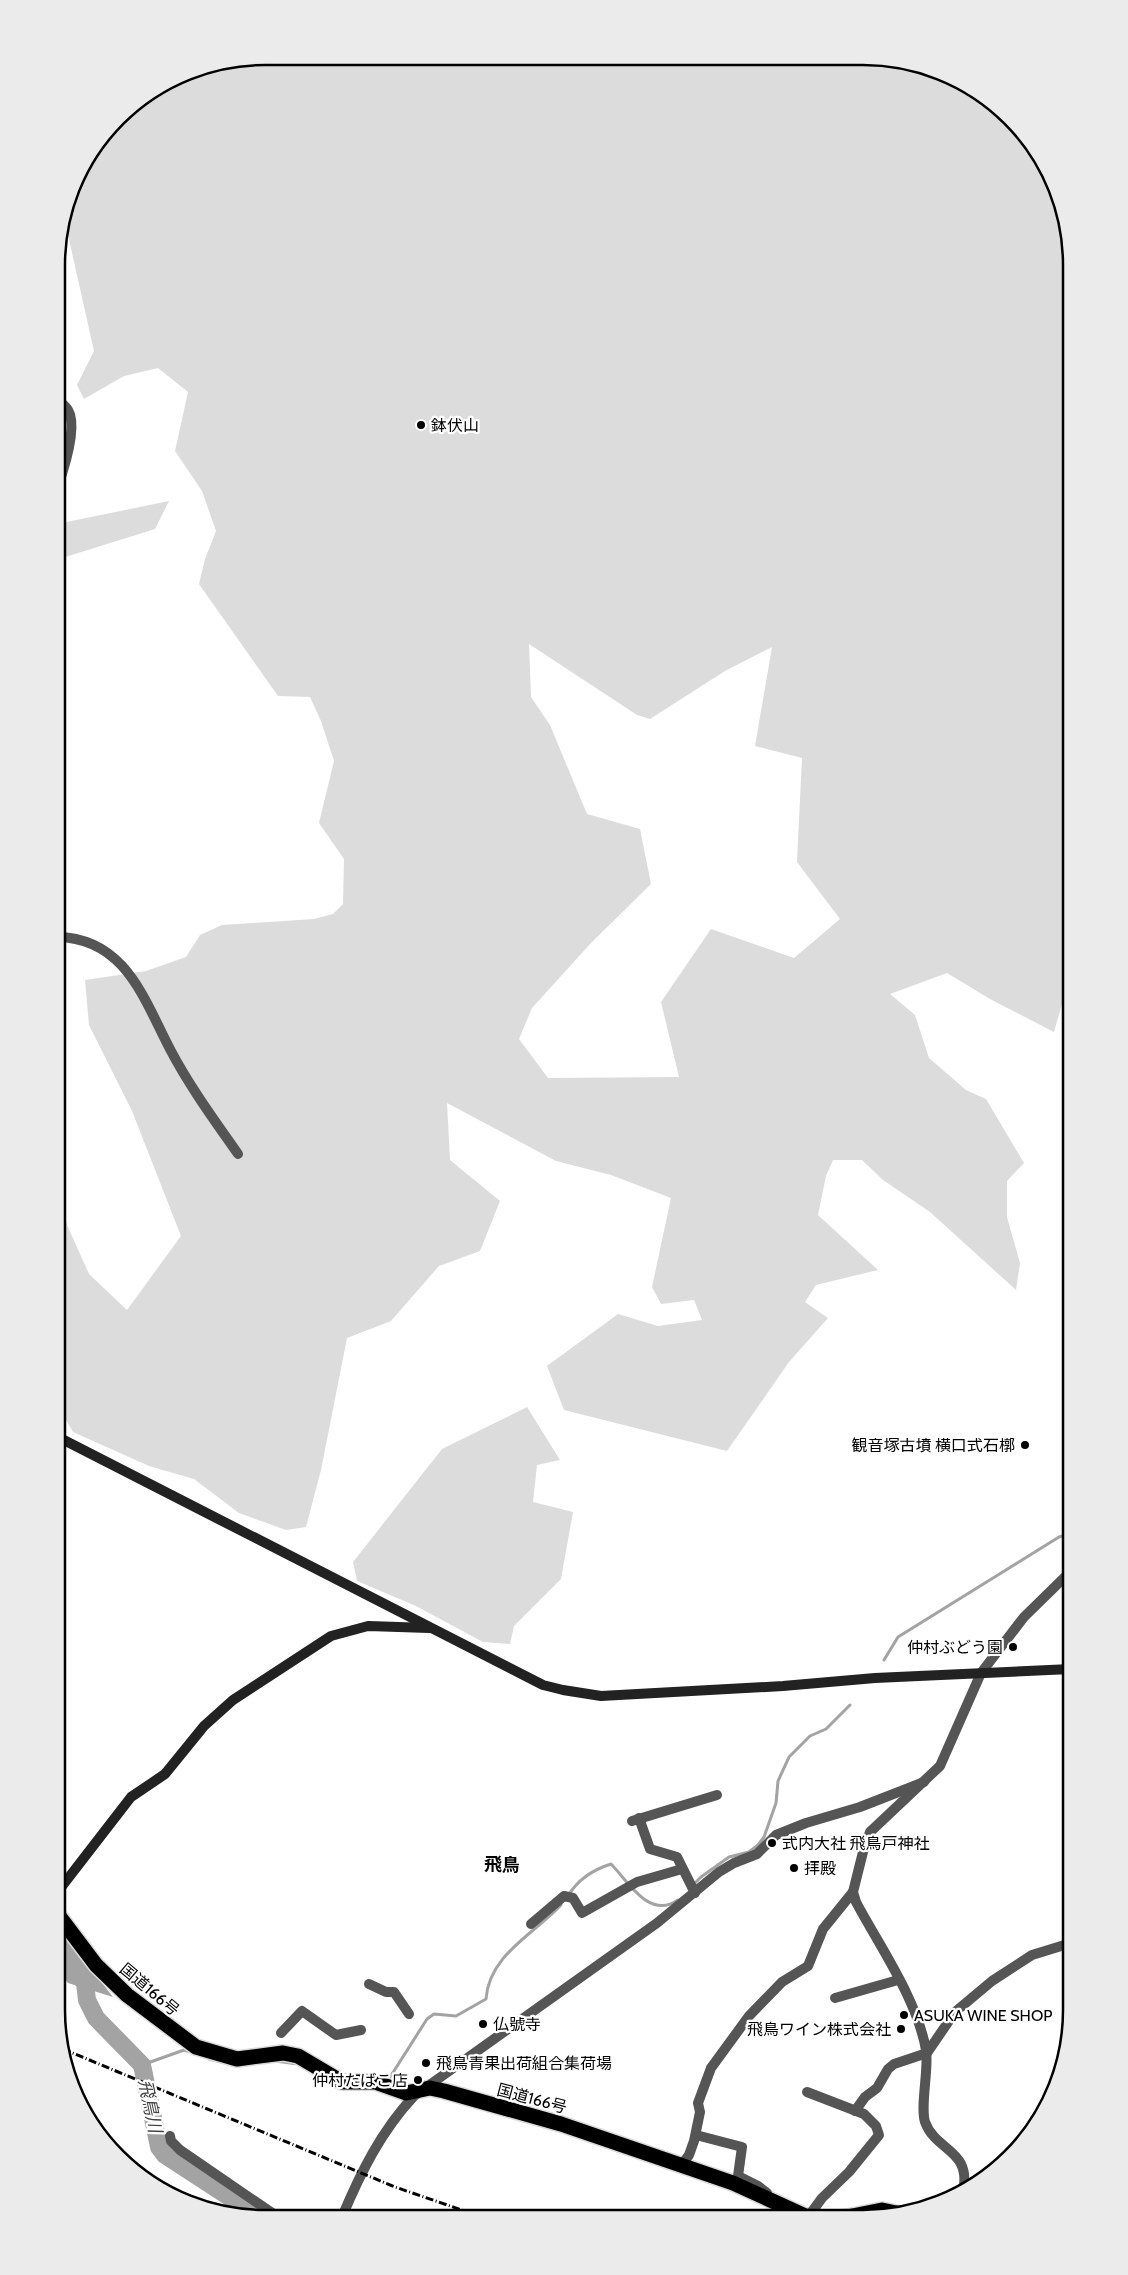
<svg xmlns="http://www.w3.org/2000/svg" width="1128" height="2275" font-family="Cabin,'Noto Sans JP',sans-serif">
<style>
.green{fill:#dcdcdc;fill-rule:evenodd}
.water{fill:#a3a3a3}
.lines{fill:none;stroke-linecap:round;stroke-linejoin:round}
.stream{stroke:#a3a3a3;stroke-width:3}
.river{stroke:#a3a3a3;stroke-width:18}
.highway-casing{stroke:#dbdbdb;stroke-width:18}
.street{stroke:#555;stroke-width:10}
.secondary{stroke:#222;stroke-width:10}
.highway{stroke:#000;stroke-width:15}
.rail{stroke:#000;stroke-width:3;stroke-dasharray:8 2.5 1 2.5;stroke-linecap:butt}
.poi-dot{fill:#000;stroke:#fff;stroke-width:2}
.labels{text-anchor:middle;stroke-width:4.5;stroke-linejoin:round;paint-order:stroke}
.poi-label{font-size:16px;fill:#000;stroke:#fff;text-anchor:start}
.street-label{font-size:16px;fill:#000;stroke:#fff}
.neighbourhood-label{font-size:18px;font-weight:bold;fill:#000;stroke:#fff}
.water-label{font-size:18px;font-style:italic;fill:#444;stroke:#fff}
.rim{fill:none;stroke:#000;stroke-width:2.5}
</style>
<rect width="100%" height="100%" fill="#fff"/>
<g class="green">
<path d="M265,56l639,4 52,18 45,30 36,41 24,49 11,67v704l-18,63 -64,-33 -43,-26 -57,21 25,21 14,43 37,32 20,9 38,64 -17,18v36l13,46 -4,27 -86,-78 -47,-32 -21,-20h-29l-7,16 -8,39 60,55 -62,15 -11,17 23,16 -39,44 -62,89 -163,-41 -17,-44 71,-52 40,12 44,-6 -8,-20 -33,4 -9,-17 19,-89 -60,-23 -55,-14 -109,-58 3,57 50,41 -20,50 -41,15 -48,55 -44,17 -26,132 -15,57 -20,3 -47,-17 -45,-34 -45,-13 -76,-34 -17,-30v-213l3,-1 8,37 22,49 38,36 54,-74 -49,-125 -43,-86 -4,-45 61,-9 40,-14 14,-22 22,-10 92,-6 19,-5 10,-10 1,-45 -25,-36 15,-62 -13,-40 -11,-24 -32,-1 -79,-112 6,-25 11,-28 -14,-40 -27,-40 13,-59 -30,-24 -34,8 -40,23 -7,-14 17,-34 -28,-125h-3l15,-53 49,-65 58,-36zM529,644l108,71 13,4 75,-48 47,-24 -17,99 47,12 -5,104 43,57 -46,39 -83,-29 -50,73 18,75 -131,1 -29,-39 13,-31 59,-65 60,-59 -11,-55 -53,-15 -37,-89 -19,-28z"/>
<path d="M169,501l-14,28 -96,30 -2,4v-39z"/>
<path d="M527,1407l33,53 -23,5 -4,37 40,10 -12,67 -47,47 -4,18 -27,-2 -67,-36 -59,-25 -4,-19 89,-113z"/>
</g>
<path class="water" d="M56,1924l57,73 -45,-14 -12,-15z"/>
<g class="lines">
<g class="stream">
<path d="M884,1660l14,-23 161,-100 12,-3"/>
<path d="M693,1885l8,-8 28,-20 20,-5 9,-7 6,-8 12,-34 2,-22 11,-24 21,-21 16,-7 24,-24"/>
<path d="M568,1896c10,-17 24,-26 43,-32 17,17 38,56 67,36"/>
<path d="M209,2059l25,6"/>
<path d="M275,2061l23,3"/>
<path d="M142,2065l42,-15 10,3"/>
<path d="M387,2082l40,-63 7,-5 22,2 30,-17c3,-44 48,-65 75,-94"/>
</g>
<path class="river" d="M56,1942l10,17 19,24 2,17 9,18 46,47 17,82 6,8 95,62"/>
<g class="highway-casing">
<g id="highway">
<path d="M56,1912l40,53 31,30 69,52 41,12 46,-6 15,3 44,26h33l31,11 24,-5 14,3 117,33 172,59 79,36"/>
<path d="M837,2219l45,-9 14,3"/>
</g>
</g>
<g class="street">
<path d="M57,489c6,-17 21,-63 11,-79 -2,-4 -8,-8 -11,-11"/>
<path d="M57,937c69,1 87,63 114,114 19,36 44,70 67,103"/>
<path d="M639,1818l11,31 27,8 18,36"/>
<path d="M632,1821l85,-26"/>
<path d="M531,1924l33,-28 9,2 9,15 55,-31 45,-13"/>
<path d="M369,1984l17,8h8l15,22"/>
<path d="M835,1998l63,-18"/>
<path d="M281,2033l21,-22 34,24 25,-5"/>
<path d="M807,2092l57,22 12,12 3,9 -30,37 -27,26 -14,19"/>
<path d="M855,2111l10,-14 12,-9 11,-19 6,-5 33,-11 28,-41 37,-31 40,-26 39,-12"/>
<path d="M696,2135l46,12 -4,29 20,10 9,7v3"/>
<path d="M170,2136l1,5 9,9 98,67"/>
<path d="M681,2166l8,-11 5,-14 6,-29 -2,-9 13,-35 38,-52 33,-34 26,-16 15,-37 30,-37"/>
<path d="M963,2192c9,-43 -27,-40 -38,-70 -5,-16 4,-53 1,-72 -9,-51 -46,-103 -70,-148l-3,-10 10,-40 7,-20 70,-66 41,-93 43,-56 47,-46"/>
<path d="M342,2217c18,-43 39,-86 72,-121l243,-173 62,-51 15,-9 23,-9 19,-19 30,-12 54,-16 64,-25"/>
</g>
<g class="secondary">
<path d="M56,1436l487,249 20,5 38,6 182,-10 92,-8 196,-9"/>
<path d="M56,1894l75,-97 34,-23 39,-48 29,-26 98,-64 37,-10 61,2"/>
</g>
<use href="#highway" class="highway"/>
<path class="rail" d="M63,2049l332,138 90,31"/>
</g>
<g class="poi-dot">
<circle cx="421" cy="425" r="5"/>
<circle cx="1025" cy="1445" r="5"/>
<circle cx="1013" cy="1647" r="5"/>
<circle cx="772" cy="1843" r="5"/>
<circle cx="794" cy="1868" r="5"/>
<circle cx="904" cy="2015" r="5"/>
<circle cx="483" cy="2024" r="5"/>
<circle cx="901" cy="2029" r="5"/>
<circle cx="426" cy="2063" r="5"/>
<circle cx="418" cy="2080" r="5"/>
</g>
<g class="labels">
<g class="poi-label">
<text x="431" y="431">鉢伏山</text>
<text x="1015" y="1451" text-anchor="end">観音塚古墳 横口式石槨</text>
<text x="1003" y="1653" text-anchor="end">仲村ぶどう園</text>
<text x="782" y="1849">式内大社 飛鳥戸神社</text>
<text x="804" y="1874">拝殿</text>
<text x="914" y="2021">ASUKA WINE SHOP</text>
<text x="493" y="2030">仏號寺</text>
<text x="891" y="2035" text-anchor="end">飛鳥ワイン株式会社</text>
<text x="436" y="2069">飛鳥青果出荷組合集荷場</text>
<text x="408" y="2086" text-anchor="end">仲村たばこ店</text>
</g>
<g class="street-label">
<text transform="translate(150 1989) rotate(40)" y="6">国道166号</text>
<text transform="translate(532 2098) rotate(15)" y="6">国道166号</text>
</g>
<g class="neighbourhood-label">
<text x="502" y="1871">飛鳥</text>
</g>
<g class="water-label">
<text transform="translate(150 2106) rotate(78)" y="6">飛鳥川</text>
</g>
</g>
<path d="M0 0H1128V2275H0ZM265 65H863A200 200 0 0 1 1063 265V2010A200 200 0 0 1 863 2210H265A200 200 0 0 1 65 2010V265A200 200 0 0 1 265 65Z" fill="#ebebeb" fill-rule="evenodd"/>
<path class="rim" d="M265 65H863A200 200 0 0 1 1063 265V2010A200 200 0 0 1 863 2210H265A200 200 0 0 1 65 2010V265A200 200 0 0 1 265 65Z"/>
</svg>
